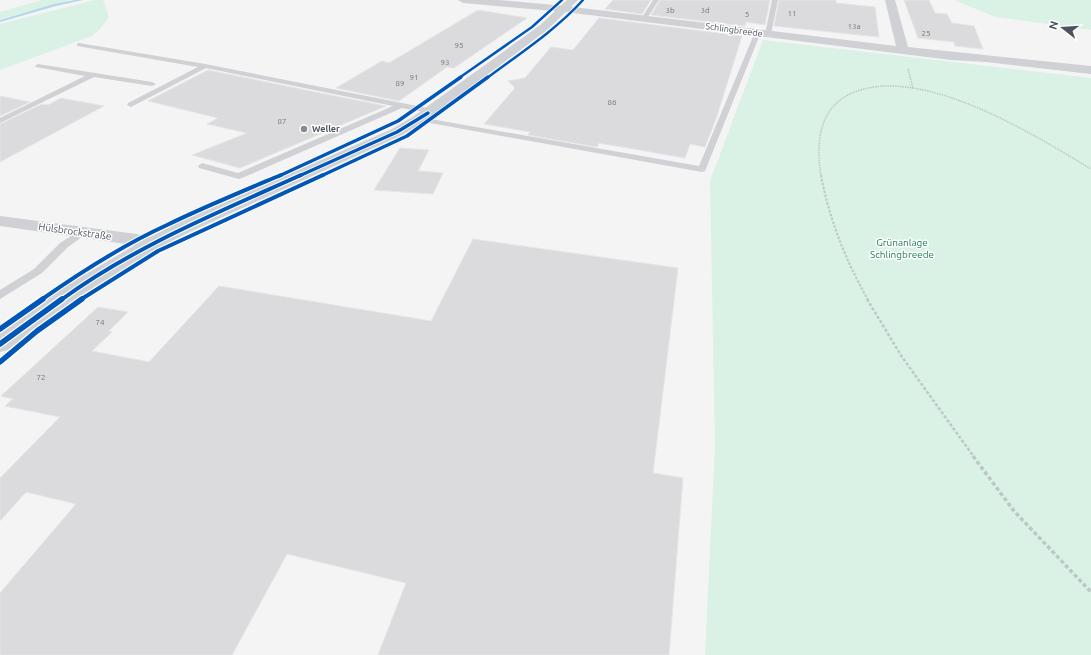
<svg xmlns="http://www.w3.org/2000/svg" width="1091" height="655" font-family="Ubuntu,sans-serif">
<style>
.green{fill:#daf1e6}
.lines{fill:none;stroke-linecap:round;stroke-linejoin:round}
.stream{fill:#b2d8ec;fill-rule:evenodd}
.building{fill:#dbdbdd;stroke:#e5e5e6}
.path-far3{stroke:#bdc8c6;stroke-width:1.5;stroke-dasharray:1.5 1;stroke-linecap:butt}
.path-far2{stroke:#bdc8c6;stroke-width:2;stroke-dasharray:2.5 1.5;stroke-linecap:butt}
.path-far1{stroke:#bdc8c6;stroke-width:2.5;stroke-dasharray:3 2;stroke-linecap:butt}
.path{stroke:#bdc8c6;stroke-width:3.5;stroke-dasharray:4 2.5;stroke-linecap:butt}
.service{fill:#cfd1d4;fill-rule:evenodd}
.minor{fill:#cfd1d4;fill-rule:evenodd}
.tertiary{fill:#cfd1d4;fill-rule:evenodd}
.cycleway-far3-casing{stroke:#fff;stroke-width:4}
.cycleway-far2-casing{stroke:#fff;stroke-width:5}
.cycleway-far1-casing{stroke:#fff;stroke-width:6}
.cycleway-casing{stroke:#fff;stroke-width:8}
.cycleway-far3{stroke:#0057b8;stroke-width:2.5}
.cycleway-far2{stroke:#0057b8;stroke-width:3.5}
.cycleway-far1{stroke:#0057b8;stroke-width:4}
.cycleway{stroke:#0057b8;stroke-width:5.5}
.poi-dot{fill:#868b93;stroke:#fff;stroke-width:1.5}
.labels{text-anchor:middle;stroke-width:3;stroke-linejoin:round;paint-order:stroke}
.number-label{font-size:8px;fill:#707680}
.far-street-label{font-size:9px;fill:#4b535f;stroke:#fff}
.far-poi-label{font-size:9px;font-weight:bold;fill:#4b535f;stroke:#fff;text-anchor:start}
.street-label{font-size:10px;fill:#4b535f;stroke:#fff}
.park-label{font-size:10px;fill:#1d7f5b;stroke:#fff}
</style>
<rect width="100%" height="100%" fill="#f4f4f4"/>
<g class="green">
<path d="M42,0h29l-71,19v-7z"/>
<path d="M95,0h8l6,17 -9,12 -8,7 -92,34v-46z"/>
<path d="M954,0h137v30l-96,-13z"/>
<path d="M763,40l328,38v577h-386l10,-210 -5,-264z"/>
</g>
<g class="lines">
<path class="stream" d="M75,0h8l-27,6 -56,16v-2l54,-16z"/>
</g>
<g class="building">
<path d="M613,0h38l-9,14 -37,-5z"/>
<path d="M660,0h110l-5,25 -19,-3 -1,4 -94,-11z"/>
<path d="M779,0h57v3l39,4 4,30 -105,-11z"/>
<path d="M904,0h25l6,13 12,1 5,9 22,3 9,23 -28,-3 -1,-4 -36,-4z"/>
<path d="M478,10l49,8 -73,50 -7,-1 -48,34 -63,-13 46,-27 7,2z"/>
<path d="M599,18l143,18 -26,83 -11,28 -15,-3 -5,14 -86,-15 -2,4 -69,-12 2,-3 -46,-8 31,-36 -7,-7 17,-3 26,-31 22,3z"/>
<path d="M208,70l117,24 61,12 -146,62 -48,-13 55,-22 -40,-9 11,-6 -70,-17z"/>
<path d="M0,96l30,6 -30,14z"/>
<path d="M61,98l43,8 -104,56v-38l42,-20 6,1z"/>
<path d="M400,148l29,2 -11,21 25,2 -10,21 -59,-4z"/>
<path d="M473,239l205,29 -25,205 30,5 -14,177h-291l28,-72 -119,-29 -55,101h-232v-62l76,-89 -50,-12 -26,29v-43l60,-61 -55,-11 8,-7 -12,-3 97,-89 30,5 -19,19 3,1 -20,19 57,11 70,-76 212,35z"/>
</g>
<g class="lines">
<g class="path-far3">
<path d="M908,69l5,19"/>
<path d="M821,176c-5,-31 -3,-67 29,-82 68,-32 183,40 241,75"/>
</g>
<path class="path-far2" d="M821,175c8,44 25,86 47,125"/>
<path class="path-far1" d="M867,299l35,58 72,100"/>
<path class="path" d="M973,456l41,55 77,81"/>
<g class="service">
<path d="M653,0h6l-13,20h-4l-1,-1z"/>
<path d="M772,0h6l-7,34 -3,2 -3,-2z"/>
<path d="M758,30l3,2 -56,139 -3,1 -283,-51 -4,-2 4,-2 280,49 56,-134z"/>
<path d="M79,43l126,21 197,39 31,6 1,2 -4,2 -28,-5 -160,70 -3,1 -40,-11 -1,-2 4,-3 36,10 155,-67 -187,-38 -75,39 -4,-2 1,-2 70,-36 -121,-21v-2z"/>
<path d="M38,64l114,18 4,2 -4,2 -58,-9 -94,46v-5l85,-42 -49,-9 -1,-1z"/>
<path d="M82,229l5,3 -1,2 -18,13 -26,26 -42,26v-9l34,-21 26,-26z"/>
</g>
<g class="minor">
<path d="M458,0h41l66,6 331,40 -11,-46h10l13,47 183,19v8l-105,-12 -35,-2 -386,-48 -102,-9z"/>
<path d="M0,216l137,18 19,7 3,4 -3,4 -7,2 -16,-6 -133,-19z"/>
</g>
<path class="tertiary" d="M567,0h11l-31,30 -123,92 -22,13 -210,96 -36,18 -73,45 -75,56 -8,2v-19l69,-49 73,-43 36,-18 214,-94 22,-13 125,-90z"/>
<g class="cycleway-far3-casing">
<g id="cycleway-far3">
<path d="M459,78l73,-51 30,-27"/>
<path d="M487,78c32,-24 69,-48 96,-78"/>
</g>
</g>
<g class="cycleway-far2-casing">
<g id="cycleway-far2">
<path d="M279,176l119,-55 63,-44"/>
<path d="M299,176l98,-44 31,-19"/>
<path d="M321,176l86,-40 81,-59"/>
</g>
</g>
<g class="cycleway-far1-casing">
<g id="cycleway-far1">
<path d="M41,300c40,-28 82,-55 126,-75 37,-18 76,-34 114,-50"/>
<path d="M61,300c74,-54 158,-88 240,-125"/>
<path d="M80,300l78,-49 165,-76"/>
</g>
</g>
<g class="cycleway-casing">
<g id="cycleway">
<path d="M0,329l43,-30"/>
<path d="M0,344l62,-45"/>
<path d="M0,362l37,-31 45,-32"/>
</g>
</g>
<use href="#cycleway-far3" class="cycleway-far3"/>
<use href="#cycleway-far2" class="cycleway-far2"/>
<use href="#cycleway-far1" class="cycleway-far1"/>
<use href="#cycleway" class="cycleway"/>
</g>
<circle class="poi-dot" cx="304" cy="129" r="4"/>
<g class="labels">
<g class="number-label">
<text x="670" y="13">3b</text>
<text x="705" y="13">3d</text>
<text x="792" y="16">11</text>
<text x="747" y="17">5</text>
<text x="854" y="29">13a</text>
<text x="926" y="36">25</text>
<text x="459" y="48">95</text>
<text x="445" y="65">93</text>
<text x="414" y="80">91</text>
<text x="400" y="86">89</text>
<text x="612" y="105">86</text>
<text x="282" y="124">87</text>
<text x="100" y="325">74</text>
<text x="41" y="380">72</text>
</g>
<g class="far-street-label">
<text transform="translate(734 30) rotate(8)" y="3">Schlingbreede</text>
</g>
<g class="far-poi-label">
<text x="312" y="132">Weller</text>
</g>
<g class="street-label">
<text transform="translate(75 231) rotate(8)" y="4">Hülsbrockstraße</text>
</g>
<g class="park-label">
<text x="902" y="246">Grünanlage<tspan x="902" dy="12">Schlingbreede</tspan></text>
</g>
</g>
<g transform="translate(1063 28) rotate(287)" stroke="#ffffff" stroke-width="3" paint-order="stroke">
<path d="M0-3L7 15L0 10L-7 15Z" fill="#4b535f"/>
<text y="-6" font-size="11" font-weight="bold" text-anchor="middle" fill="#4b535f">N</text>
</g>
</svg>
